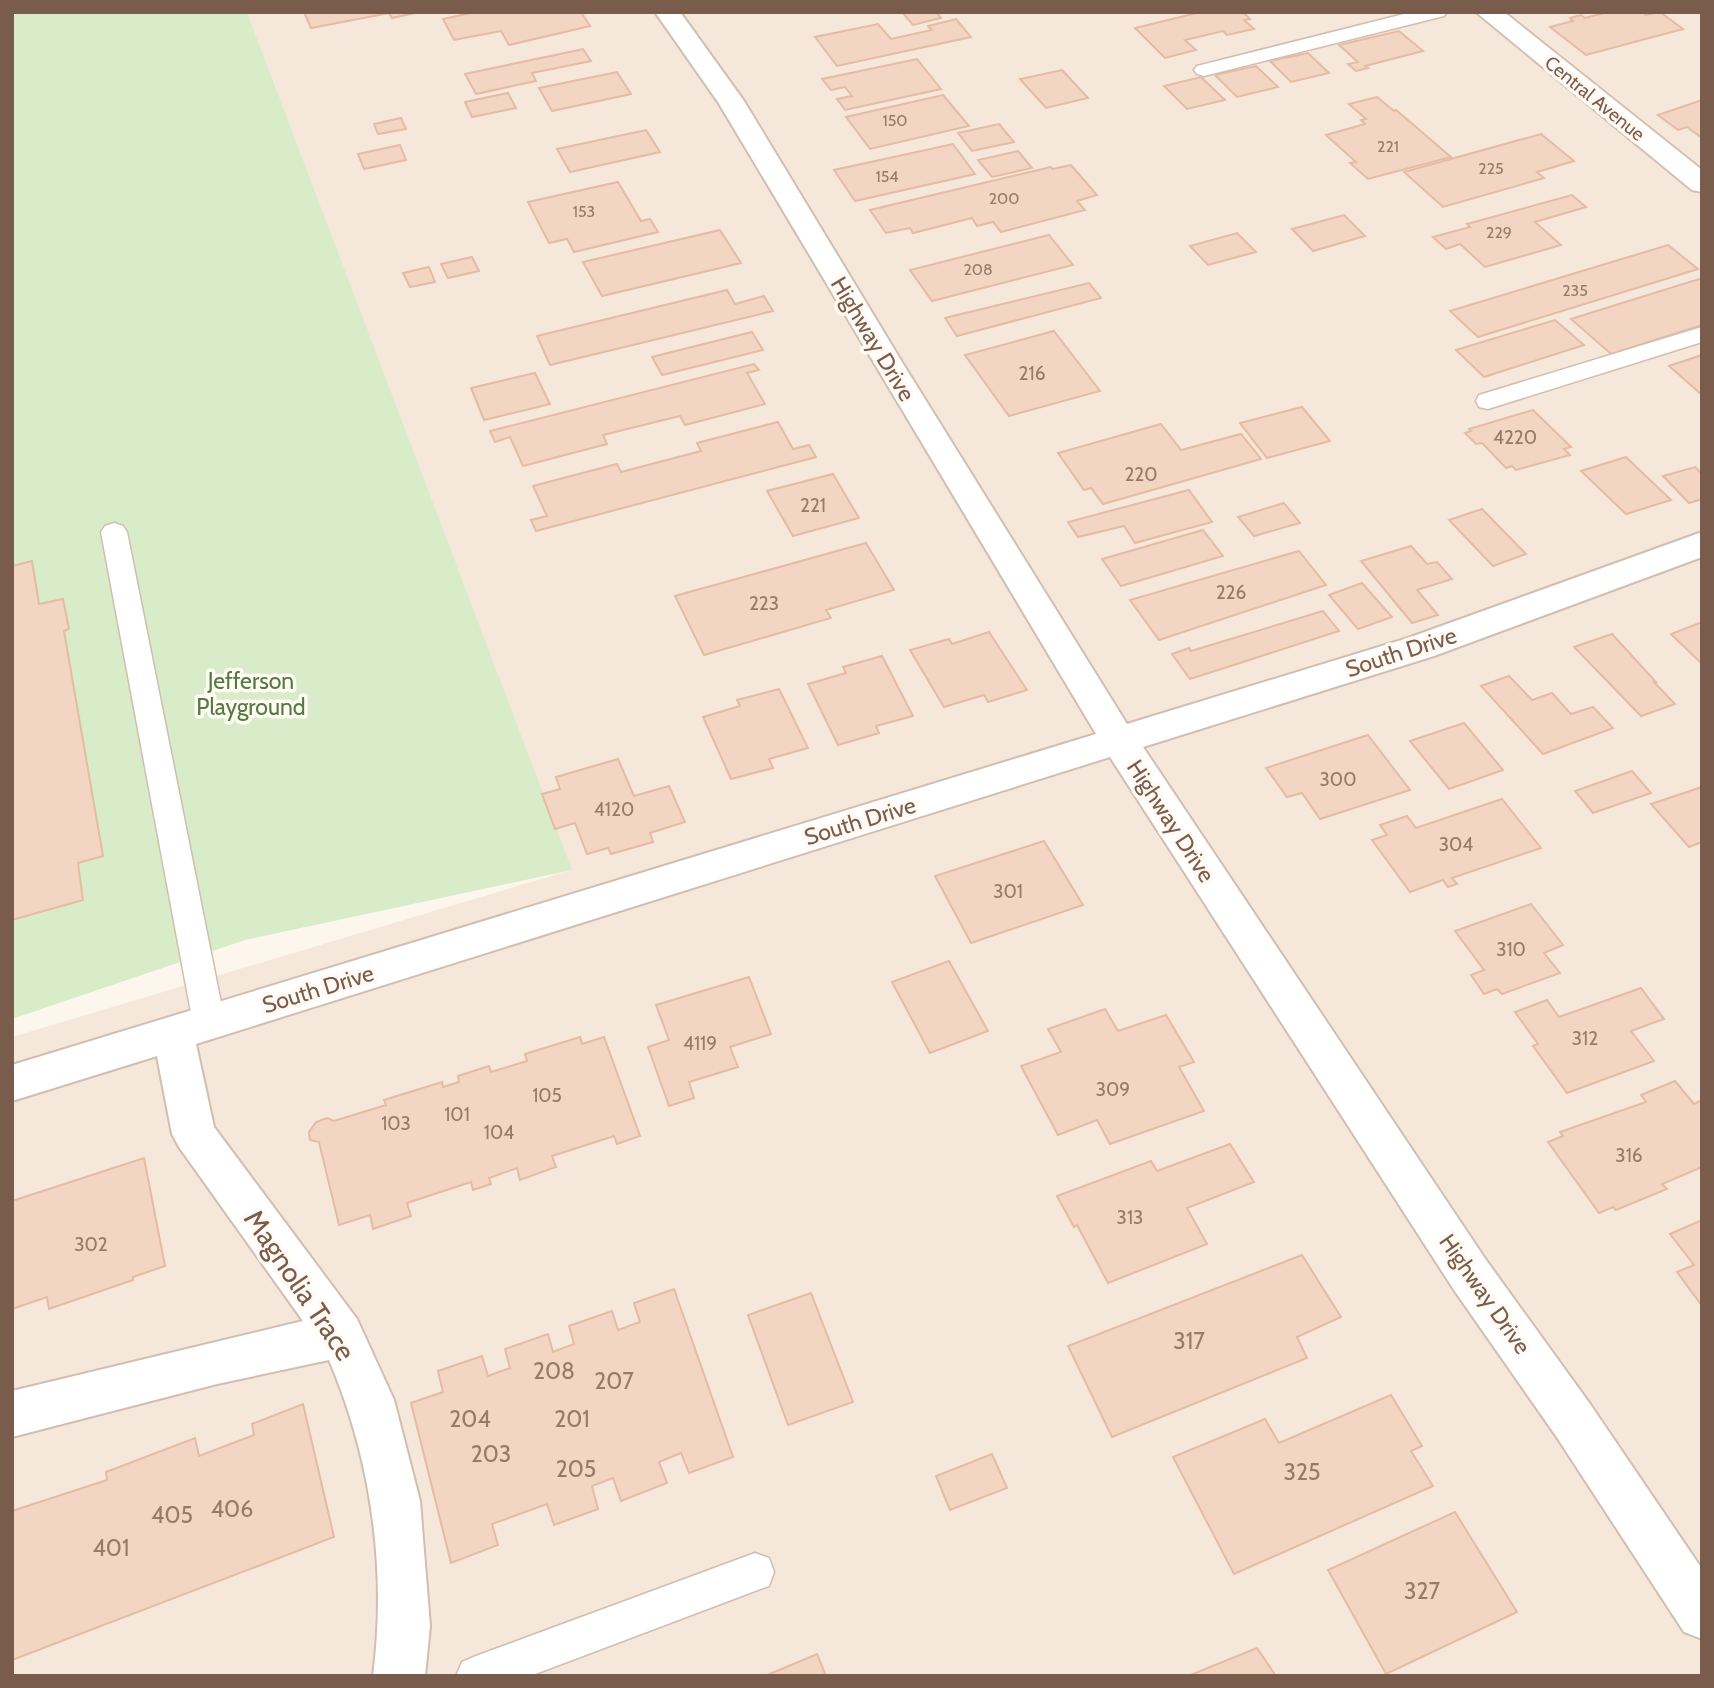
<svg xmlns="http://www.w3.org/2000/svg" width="1714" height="1688" font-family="Cabin,sans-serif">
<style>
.residential{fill:#f5e8da}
.green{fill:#d8ecc9}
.building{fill:#f3d5c3;stroke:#e6bba3;stroke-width:2}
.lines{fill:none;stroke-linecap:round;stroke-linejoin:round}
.lane-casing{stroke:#d1beb0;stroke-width:3}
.street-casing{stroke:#d1beb0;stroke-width:4}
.secondary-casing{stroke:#d6c0b0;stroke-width:4}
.lane{fill:#fff;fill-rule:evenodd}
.street{fill:#fff;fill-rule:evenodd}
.secondary{fill:#fff;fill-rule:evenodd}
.labels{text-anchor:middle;stroke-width:7;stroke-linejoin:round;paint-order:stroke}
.far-number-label{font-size:16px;fill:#987a6a}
.far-street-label{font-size:19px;fill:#7a5c4d;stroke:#fffaf3}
.number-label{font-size:19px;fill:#987a6a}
.street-label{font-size:23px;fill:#7a5c4d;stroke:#fffaf3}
.park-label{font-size:23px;fill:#537a41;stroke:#fffaf3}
.near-number-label{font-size:23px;fill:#987a6a}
.near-street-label{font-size:28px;fill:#7a5c4d;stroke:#fffaf3}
</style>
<rect width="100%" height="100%" fill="#fdf6ec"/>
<path class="residential" d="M247,12h1455v1664h-1690v-639l559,-167z"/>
<path class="green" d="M12,12h235l325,858 -327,70 -233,79z"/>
<g class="building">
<path d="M304,12h116l-28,6 -3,-5 -78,15z"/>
<path d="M476,12h105l9,14 -81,19 -8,-14 -47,9 -11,-21z"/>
<path d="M902,12h34l5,6 -28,7z"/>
<path d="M1201,12h42l7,7 -6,1 10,9 -27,6 -4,-4 -38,9 11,10 -31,8 -30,-30z"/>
<path d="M1608,12h34l4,3 14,-3 23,17 -97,26 -36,-28 23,-6 -3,-3 11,-3 4,3z"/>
<path d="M956,19l15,18 -134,29 -22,-29 63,-13 13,15 41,-9 -4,-4z"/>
<path d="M1399,31l24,20 -58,15 3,2 -12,3 -8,-7 10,-2 -19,-17z"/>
<path d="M583,49l8,12 -59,12 4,8 -60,13 -11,-20z"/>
<path d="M1308,53l21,20 -38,9 -21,-21z"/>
<path d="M917,59l24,30 -96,21 -8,-11 15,-3 -7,-9 -14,3 -9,-11z"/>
<path d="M1256,66l22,21 -41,10 -22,-22z"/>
<path d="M1062,70l26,28 -42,10 -26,-29z"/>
<path d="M617,72l14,22 -79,17 -13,-23z"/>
<path d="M1201,77l24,23 -38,9 -23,-23z"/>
<path d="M508,93l8,15 -44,9 -7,-15z"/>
<path d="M943,95l26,31 -99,23 -24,-32z"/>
<path d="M1377,97l17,14 2,-1 55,47 -83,22 -18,-16 6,-1 -30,-27 39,-11 -4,-4 5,-1 -17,-15z"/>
<path d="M1702,100v38l-15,-11 -9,3 -20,-15z"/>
<path d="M401,118l5,11 -28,5 -4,-10z"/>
<path d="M999,124l15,18 -42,9 -14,-18z"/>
<path d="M646,130l14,22 -90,20 -13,-23z"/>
<path d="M1541,134l33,27 -37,11 7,6 -101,29 -39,-35z"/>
<path d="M953,144l22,30 -120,27 -21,-31z"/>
<path d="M400,145l6,15 -42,9 -6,-15z"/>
<path d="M1018,151l14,17 -40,9 -14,-17z"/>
<path d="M1071,165l26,30 -20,6 8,9 -84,22 -8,-10 -16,4 -5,-8 -59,15 -3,-5 -24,5 -16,-23 181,-43 1,2z"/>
<path d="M618,182l23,39 9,-2 8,13 -84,20 -7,-13 -18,4 -21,-41z"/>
<path d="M1572,195l14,12 -51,15 26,23 -76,22 -25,-23 -14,5 -13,-12 37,-10 -3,-3z"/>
<path d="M1344,215l21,21 -52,15 -21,-22z"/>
<path d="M720,230l21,33 -139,33 -19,-34z"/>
<path d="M1237,233l19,19 -48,13 -18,-19z"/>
<path d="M1049,235l24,30 -141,36 -22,-31z"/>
<path d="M1668,245l30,24 -220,68 -28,-26z"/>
<path d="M472,257l7,14 -31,7 -7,-14z"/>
<path d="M429,267l6,15 -25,5 -7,-14z"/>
<path d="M1702,278v47l-91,29 -40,-35z"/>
<path d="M1089,283l12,15 -144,38 -12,-18z"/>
<path d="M727,290l8,14 29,-8 9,15 -223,54 -13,-29z"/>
<path d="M1555,320l29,25 -100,32 -28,-27z"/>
<path d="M1054,331l46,60 -91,25 -44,-61z"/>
<path d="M752,332l11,18 -101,25 -10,-18z"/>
<path d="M1702,355v40l-33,-29z"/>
<path d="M754,364l5,6 -12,3 18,31 -80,21 -5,-9 -77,19 4,9 -84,22 -13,-29 -15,5 -5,-11z"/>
<path d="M535,373l15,31 -66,16 -13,-32z"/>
<path d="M1302,407l28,34 -63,17 -27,-35z"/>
<path d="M1533,410l38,37 -7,2 6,6 -54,15 -4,-4 -6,2 -24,-25 -6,1 -11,-11 6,-2 -2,-2z"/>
<path d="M778,422l15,27 16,-4 7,12 -280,74 -5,-11 16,-4 -14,-30 84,-22 4,8 80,-21 -4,-8z"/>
<path d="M1161,424l20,26 60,-16 20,25 -158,45 -12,-16 -7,2 -26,-37z"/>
<path d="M1626,457l45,43 -45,14 -45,-43z"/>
<path d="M1695,467l7,7v25l-13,4 -26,-27z"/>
<path d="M833,474l26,44 -66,18 -26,-45z"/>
<path d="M1189,490l23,32 -77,21 -11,-17 -46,11 -10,-15z"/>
<path d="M1284,503l16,20 -46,13 -16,-19z"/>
<path d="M1482,509l44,45 -33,12 -44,-46z"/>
<path d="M1203,530l20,26 -102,30 -19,-27z"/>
<path d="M866,543l28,47 -68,20 5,8 -127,37 -29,-59z"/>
<path d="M1411,546l16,18 10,-2 15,17 -35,11 21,25 -26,8 -51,-62z"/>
<path d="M1299,551l27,34 -167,55 -29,-40z"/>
<path d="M32,561l7,43 24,-5 6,30 -5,2 39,225 -25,7 5,37 -71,20v-354z"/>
<path d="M1362,583l30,34 -34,12 -29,-34z"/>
<path d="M1323,611l16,20 -149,48 -18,-25 17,-6 2,3z"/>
<path d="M1702,622v42l-31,-30z"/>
<path d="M989,632l38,58 -39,12 -4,-7 -40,12 -34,-57 39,-11 3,5z"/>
<path d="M1612,634l44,48h-2l21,22 -34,12 -67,-69z"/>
<path d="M882,656l31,60 -37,10 3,7 -41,12 -30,-61 38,-11 -3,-6z"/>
<path d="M1509,676l23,24 20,-7 19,21 22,-7 20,21 -70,26 -62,-68z"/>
<path d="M779,689l29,59 -39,11 4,9 -42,11 -28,-62 37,-11 -3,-6z"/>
<path d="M1464,723l39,47 -54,19 -39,-48z"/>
<path d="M1368,735l42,55 -90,29 -18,-26 -15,4 -21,-29z"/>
<path d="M618,759l16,37 35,-10 16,36 -35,11 3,9 -42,12 -3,-6 -21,6 -12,-31 -20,6 -13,-35 18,-5 -4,-12z"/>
<path d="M1632,771l19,22 -58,20 -18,-22z"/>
<path d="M1702,787v55l-13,5 -38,-43z"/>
<path d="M1502,799l39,49 -89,30 5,6 -9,3 -5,-7 -33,12 -38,-52 15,-5 -7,-10 27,-9 9,12z"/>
<path d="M1044,841l39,64 -112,38 -36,-67z"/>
<path d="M1531,904l32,41 -19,8 16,20 -58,21 -5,-5 -13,5 -13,-19 13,-5 -29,-39z"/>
<path d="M949,961l39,70 -58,22 -38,-71z"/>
<path d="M749,977l22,57 -41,13 8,20 -49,15 5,16 -25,8 -21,-59 21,-7 -13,-35z"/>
<path d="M1641,988l23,31 -33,12 23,30 -87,32 -34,-47 5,-2 -23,-32 32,-12 12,17z"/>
<path d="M1105,1009l13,22 48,-16 28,47 -15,5 25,44 -94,33 -13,-24 -39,15 -37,-69 40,-14 -13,-23z"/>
<path d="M580,1037l2,7 22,-7 36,99 -23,8 -3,-8 -62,20 4,11 -36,13 -3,-12 -28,10 2,6 -18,6 -2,-8 -64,21 4,13 -38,13 -3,-14 -31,10 -20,-83 -9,-2 -1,-8 7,-10 11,-4 7,3 52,-16 -2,-5 58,-18 1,5 16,-5 -1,-6 31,-10 2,6 36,-11 -2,-7z"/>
<path d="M1675,1081l19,23 8,-4v67l-40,17 5,5 -51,21 -3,-3 -14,6 -51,-71 15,-6 -3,-4 86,-30 -5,-7z"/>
<path d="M1230,1144l24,38 -67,26 20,36 -99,39 -31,-58 -3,2 -17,-31 94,-35 6,10z"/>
<path d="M144,1158l21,108 -32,11v3l-84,29 -2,-12 -35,12v-108z"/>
<path d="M1702,1220v86l-25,-34 17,-7 -24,-31z"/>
<path d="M1302,1255l39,62 -44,20 10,21 -195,79 -44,-91z"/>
<path d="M674,1289l59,168 -44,16 -8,-20 -22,9 8,21 -46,18 -8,-23 -21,8 6,23 -44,16 -7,-21 -55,20 6,21 -47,18 -40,-160 32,-11 -5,-21 44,-15 6,20 22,-8 -5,-19 43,-15 5,18 21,-8 -5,-18 43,-15 6,19 22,-8 -6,-19z"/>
<path d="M811,1293l42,109 -65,23 -40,-110z"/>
<path d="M1391,1395l31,51 -11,5 22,35 -199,88 -61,-117 92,-38 14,24z"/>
<path d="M303,1404l31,133 -322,123v-149l95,-31 -1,-8 89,-34 4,18 55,-21 -2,-11z"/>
<path d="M992,1454l15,34 -57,22 -14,-34z"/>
<path d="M1455,1512l62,100 -131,62 -58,-104z"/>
<path d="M1257,1648l19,28h-88z"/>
<path d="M817,1654l9,22h-61z"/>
</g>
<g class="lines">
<g class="lane-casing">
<g id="lane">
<path d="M1412,12h35l-3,4 -240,60 -7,-2 -3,-4 3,-4z"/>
<path d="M1702,327v15l-214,67 -9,-2 -3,-6 3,-6z"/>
<path d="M114,523l9,3 4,6 98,491 -5,10 -11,4 -11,-4 -5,-10 -92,-491 4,-6z"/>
<path d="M755,1553l14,5 5,14 -5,14 -14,5 -225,85h-74l6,-14 14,-6z"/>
</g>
</g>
<g class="street-casing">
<path id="street" d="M655,12h25l64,89 161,266 222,357 281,-86 294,-106v25l-268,99 -291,91 343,513 104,144 112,165v70l-18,-7 -128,-196 -102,-146 -344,-533 -914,287 18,83 143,192 37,81 26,101 10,125 -5,50h-52c14,-107 -2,-218 -44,-316l-112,24 -205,53v-46l291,-70 -124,-174 -7,-13 -15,-78 -145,45v-36l1084,-331 -378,-632z"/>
</g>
<g class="secondary-casing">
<path id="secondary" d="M1476,12h28l198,158v22l-10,-2z"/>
</g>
<use href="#lane" class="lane"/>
<use href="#street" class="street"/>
<use href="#secondary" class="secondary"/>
</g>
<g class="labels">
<g class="far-number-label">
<text x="895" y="126">150</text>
<text x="1388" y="152">221</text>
<text x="1491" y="174">225</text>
<text x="887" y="182">154</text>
<text x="1004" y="204">200</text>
<text x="584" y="217">153</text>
<text x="1499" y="238">229</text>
<text x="978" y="275">208</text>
<text x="1575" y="296">235</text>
</g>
<g class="far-street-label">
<text transform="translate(1595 98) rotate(39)" y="7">Central Avenue</text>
</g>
<g class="number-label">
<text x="1032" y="380">216</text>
<text x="1515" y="444">4220</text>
<text x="1141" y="481">220</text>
<text x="813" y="512">221</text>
<text x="1231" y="599">226</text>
<text x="764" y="610">223</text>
<text x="1338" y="786">300</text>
<text x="614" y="816">4120</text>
<text x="1456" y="851">304</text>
<text x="1008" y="898">301</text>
<text x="1511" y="956">310</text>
<text x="1585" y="1045">312</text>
<text x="700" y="1050">4119</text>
<text x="1113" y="1096">309</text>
<text x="547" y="1102">105</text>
<text x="457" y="1121">101</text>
<text x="396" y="1130">103</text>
<text x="499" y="1139">104</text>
<text x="1629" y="1162">316</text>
<text x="1130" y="1224">313</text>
<text x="91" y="1251">302</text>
</g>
<g class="street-label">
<text transform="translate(873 339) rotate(59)" y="8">Highway Drive</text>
<text transform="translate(1401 652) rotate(-18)" y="8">South Drive</text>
<text transform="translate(860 821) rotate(-17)" y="8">South Drive</text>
<text transform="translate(1171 821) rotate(57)" y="8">Highway Drive</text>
<text transform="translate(318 989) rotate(-17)" y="8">South Drive</text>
<text transform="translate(1485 1294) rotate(55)" y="8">Highway Drive</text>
</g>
<g class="park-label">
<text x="251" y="689">Jefferson<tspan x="251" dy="26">Playground</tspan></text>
</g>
<g class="near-number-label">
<text x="1189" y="1349">317</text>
<text x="554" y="1379">208</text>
<text x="614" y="1389">207</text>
<text x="470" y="1427">204</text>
<text x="572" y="1427">201</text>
<text x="491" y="1462">203</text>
<text x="576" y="1477">205</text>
<text x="1302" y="1480">325</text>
<text x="232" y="1517">406</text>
<text x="172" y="1523">405</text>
<text x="111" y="1556">401</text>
<text x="1422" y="1599">327</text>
</g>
<g class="near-street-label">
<text transform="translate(300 1285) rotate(56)" y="10">Magnolia Trace</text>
</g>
</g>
<rect width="1714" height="1688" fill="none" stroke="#7a5c4d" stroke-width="28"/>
</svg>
